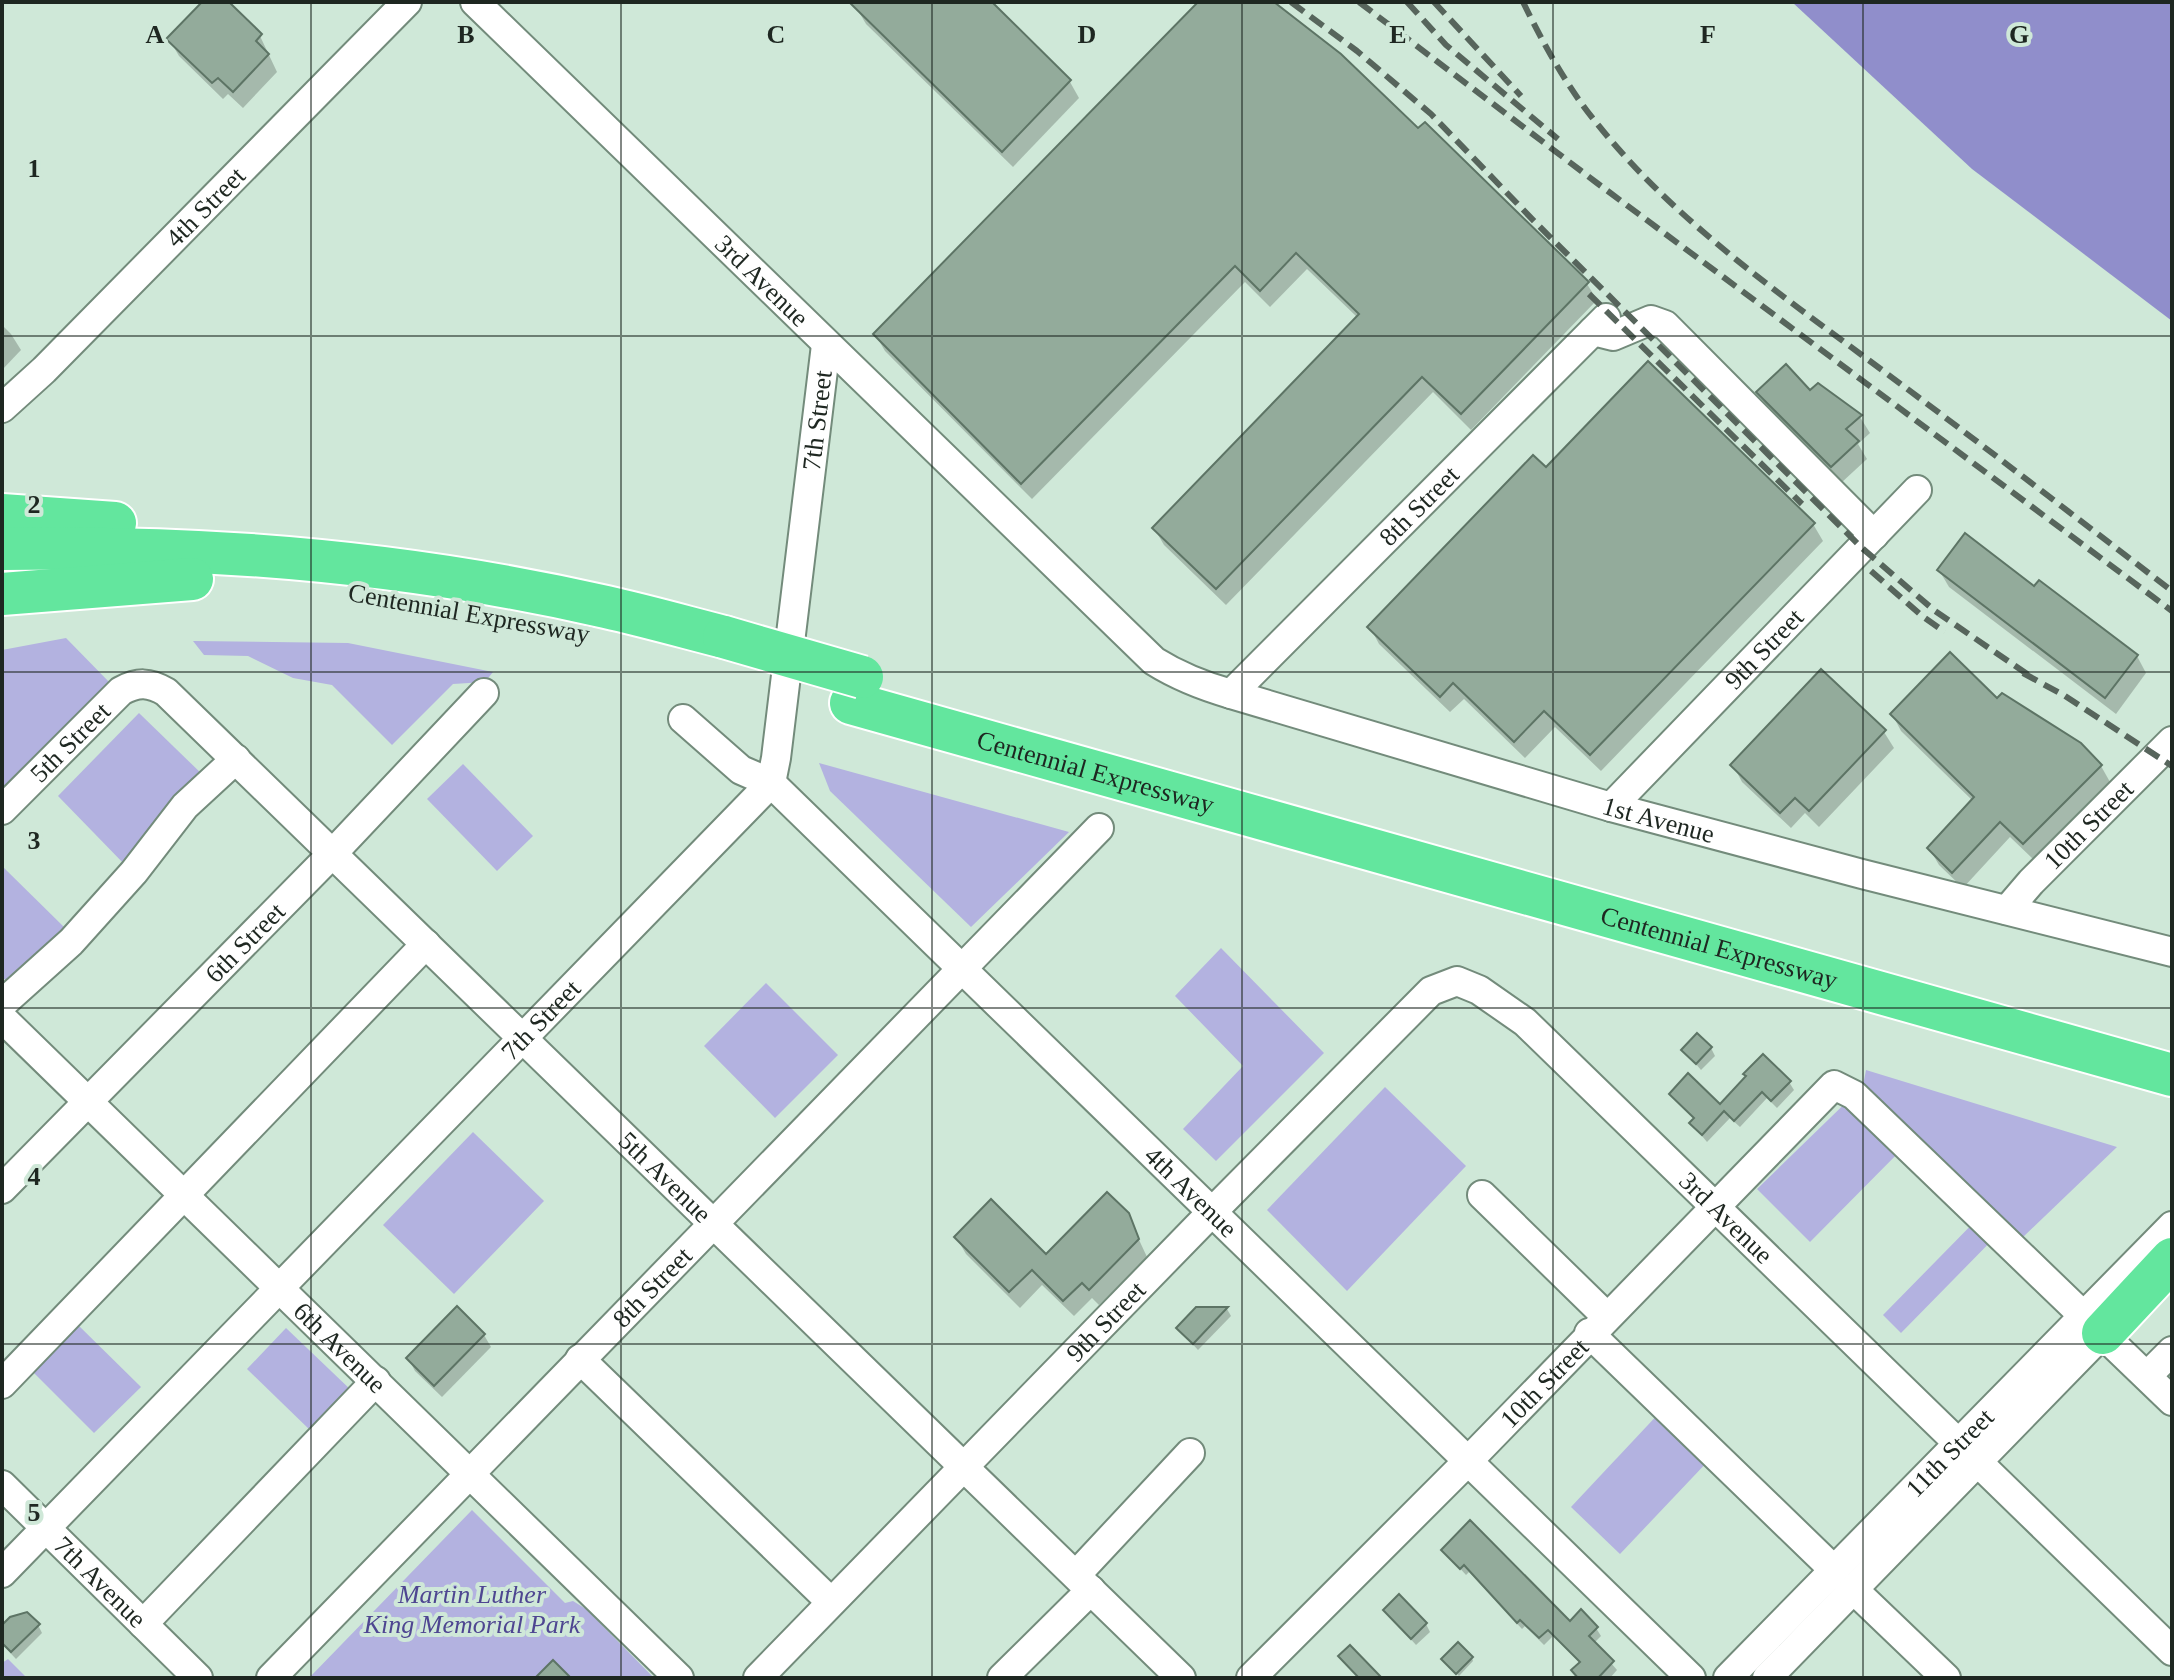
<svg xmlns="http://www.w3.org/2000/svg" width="2174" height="1680" font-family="'Times New Roman',serif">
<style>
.green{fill:#b3b2e0}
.water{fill:#908ecb}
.shadow{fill:#0003}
.building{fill:#93ab9b;stroke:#5d7465;stroke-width:2}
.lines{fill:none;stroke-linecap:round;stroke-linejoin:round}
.minor-casing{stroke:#738b7b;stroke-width:32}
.highway-casing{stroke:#fff;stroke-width:46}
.minor{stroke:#fff;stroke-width:28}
.highway{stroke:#63e69e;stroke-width:42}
.rail{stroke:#57655c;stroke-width:6;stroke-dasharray:16 8;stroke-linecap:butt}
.highway-bridge-casing{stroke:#fff;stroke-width:46;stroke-linecap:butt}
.highway-bridge{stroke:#63e69e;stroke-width:42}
.grid{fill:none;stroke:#1e2721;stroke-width:2;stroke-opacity:0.55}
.labels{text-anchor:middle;stroke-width:8;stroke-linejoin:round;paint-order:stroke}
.street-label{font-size:26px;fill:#1e2721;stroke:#cfe8d8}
.park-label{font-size:26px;font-style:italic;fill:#4e4691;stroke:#cfe8d8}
.grid-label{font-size:26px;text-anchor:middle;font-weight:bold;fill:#1e2721;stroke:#cfe8d8;stroke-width:8;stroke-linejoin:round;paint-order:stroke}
</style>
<rect width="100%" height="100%" fill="#cfe8d8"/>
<g class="green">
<path d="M66,638l45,46 -109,112v-146z"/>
<path d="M193,641l155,2 145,29 -8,10 -32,2 -61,61 -60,-60 -39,-7 -45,-22 -44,-1z"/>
<path d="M139,713l68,66 -79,89 -70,-72z"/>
<path d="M819,763l250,69 -98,95 -141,-136z"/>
<path d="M463,764l70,72 -36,35 -70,-72z"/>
<path d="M2,866l63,62 -55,56 -8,-7z"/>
<path d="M1221,948l103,105 -108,108 -33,-32 60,-63 -68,-70z"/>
<path d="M766,983l72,72 -63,63 -71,-72z"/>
<path d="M1866,1070l251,77 -96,92 -15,-13 -105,107 -18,-18 106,-108 -75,-70 -104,105 -53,-53 106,-103z"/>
<path d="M1385,1087l81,79 -119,125 -80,-81z"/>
<path d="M473,1132l71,69 -90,93 -71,-69z"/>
<path d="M75,1322l66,65 -47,46 -65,-65z"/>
<path d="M286,1328l67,64 -40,41 -66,-64z"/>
<path d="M1662,1410l48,49 -90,95 -49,-47z"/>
<path d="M472,1510l93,93 8,-2 13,8 68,69h-345z"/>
<path d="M8,1659l19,19h-25v-15z"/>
</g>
<path class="water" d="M1792,2h380v319l-200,-152z"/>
<g class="shadow">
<path d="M205,2h21l34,34 17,36 -34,36 -15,-14 -5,5 -44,-43 -10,-17z"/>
<path d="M862,2h127l81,80 9,16 -66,69 -147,-143 -10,-17z"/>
<path d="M1201,2h70l316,282 10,16 -126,130 -38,-38 -207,213 -62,-60 -10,-17 204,-210 -51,-49 -37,38 -25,-25 -213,217 -147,-148 -10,-17z"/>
<path d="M2,325l9,9 10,16 -19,20z"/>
<path d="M1818,385l42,32 10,16 -12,11 9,15 -26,24 -73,-74 -10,-17 52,1z"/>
<path d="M1546,470l267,54 10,17 -222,230 -46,-44 -30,31 -61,-59 -14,13 -71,-68 -9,-17z"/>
<path d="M1939,570l96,19 102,67 9,17 -30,41 -167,-127z"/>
<path d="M1997,701l104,65 9,16 -77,77 -23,-22 -47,51 -24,-23 -10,-17 44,-47 -72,-70 -9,-17z"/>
<path d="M1884,732l10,16 -75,79 -14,-14 -14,15 -49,-46 -9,-17z"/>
<path d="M1711,1048l4,8 -14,14 -17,-20z"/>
<path d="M1789,1082l5,8 -17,18 -10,-10 -27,29 -10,-9 -23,24 -15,-18 3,-4 -24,-26 49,12z"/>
<path d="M1127,1214l20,43 -48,48 -7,-7 -18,18 -32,-31 -22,23 -54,-54 -10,-17 90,20z"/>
<path d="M1197,1309h30l4,7 -33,34 -20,-22z"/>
<path d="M484,1335l7,12 -49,50 -27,-26 -7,-13z"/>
<path d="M1444,1551l126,73 26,4 5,8 -7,7 23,27 -7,8h-32l-4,-7 7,-7 -28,-28 -9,9 -19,-19 -3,3 -53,-57 -3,3z"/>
<path d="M1385,1610l41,14 4,8 -14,13z"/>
<path d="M38,1625l4,8 -26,26 -14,-15v-16z"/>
<path d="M1472,1658l1,3 -14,15 -14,-14z"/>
</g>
<g class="building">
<path d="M202,2h27l33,32 -6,7 13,13 -36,38 -15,-14 -6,5 -46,-44z"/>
<path d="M849,2h143l79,78 -69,72z"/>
<path d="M1198,2h76l67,52 77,74 7,-6 164,160 -128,132 -39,-37 -206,212 -64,-61 207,-214 -63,-61 -36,38 -25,-25 -214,218 -148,-150z"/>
<path d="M1648,361l167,162 -225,232 -46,-44 -30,31 -61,-59 -13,14 -73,-70 166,-172 13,12z"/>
<path d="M1786,364l24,26 8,-7 44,32 -16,14 13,12 -28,26 -75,-75z"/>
<path d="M1965,533l69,53 5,-6 99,75 -33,43 -168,-128z"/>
<path d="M1950,652l47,46 5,-5 79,50 21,22 -79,79 -23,-22 -48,51 -25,-25 47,-51 -84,-83z"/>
<path d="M1821,669l65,61 -77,81 -14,-13 -15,15 -50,-48z"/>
<path d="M1697,1033l15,14 -16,17 -15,-14z"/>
<path d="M1763,1054l28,27 -20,20 -9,-9 -28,29 -10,-10 -22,24 -13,-12 5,-5 -25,-24 19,-21 32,31 26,-28 -3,-2z"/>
<path d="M1107,1192l22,21 10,26 -50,51 -7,-7 -19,18 -31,-31 -23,22 -55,-55 37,-38 55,55z"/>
<path d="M457,1306l28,28 -51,52 -28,-28z"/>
<path d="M1196,1307h32l-35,37 -17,-16z"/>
<path d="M1470,1520l100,101 11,-12 17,18 -9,9 25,25 -16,17h-20l-7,-8 9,-8 -32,-32 -9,8 -19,-18 -3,3 -53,-58 -4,4 -19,-19z"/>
<path d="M1399,1594l28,29 -16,16 -28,-29z"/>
<path d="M27,1612l13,12 -29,28 -9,-9v-18l8,-8z"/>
<path d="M1458,1642l15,15 -17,17 -15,-15z"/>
<path d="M1350,1645l32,33h-23l-21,-22z"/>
<path d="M553,1660l18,18h-36z"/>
</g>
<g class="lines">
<g class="minor-casing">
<g id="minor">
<path id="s1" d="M475,2l679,659c24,15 49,25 77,33l380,113 251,67 310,78"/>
<path d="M1593,331l20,5 38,-16 14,5 209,210"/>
<path id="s2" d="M2,408l42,-38 363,-368"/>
<path id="s3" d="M1231,694l375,-376"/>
<path id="s4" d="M683,719l58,51 30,13 920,895"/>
<path id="s5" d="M1611,807l306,-317"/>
<path id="s6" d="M2,810l119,-119c17,-9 28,-9 45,1l1015,986"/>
<path id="s7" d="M2007,910l24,-28 141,-141"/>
<path d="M2,1004l69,-62 63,-70 51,-66 51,-47"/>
<path id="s8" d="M2,1018l677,660"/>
<path id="s9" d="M2,1189l330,-335 152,-161"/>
<path d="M1482,1195l124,121"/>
<path d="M1589,1333l244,236"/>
<path d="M580,1359l251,243"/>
<path d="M2147,1376l25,-25"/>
<path d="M2,1384l424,-440"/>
<path id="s10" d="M2,1485l196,193"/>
<path id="s11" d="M2,1573l769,-790 5,-25 50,-413"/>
<path d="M1076,1575l114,-122"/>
<path d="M1854,1590l92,88"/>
<path d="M143,1624l233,-243"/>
<path id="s12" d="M271,1678l828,-850"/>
<path id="s13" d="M758,1678l454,-466 219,-221 26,-10 22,9 46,32 647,629"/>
<path d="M1002,1678l89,-88"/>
<path id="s14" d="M1251,1678l217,-217 366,-376 20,10 318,306"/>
<path id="s15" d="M1728,1678l444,-452"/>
<path d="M1767,1678l336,-345"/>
</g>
</g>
<g class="highway-casing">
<g id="highway">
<path d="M2,515l113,8"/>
<path d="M2,549c202,-4 407,13 604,58 40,9 79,20 118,30"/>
<path d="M2,594l190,-15"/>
<path id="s16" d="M851,703l1321,372"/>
<path d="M2103,1333l69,-74"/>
</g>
</g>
<use href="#minor" class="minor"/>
<use href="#highway" class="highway"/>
<g class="rail">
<path d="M1291,2l66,49 74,63 104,108 327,326 73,63 98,67"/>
<path d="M1359,2l238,181 575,428"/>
<path d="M1407,2l39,43 112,94"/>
<path d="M1434,2l87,94"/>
<path d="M1523,2c21,43 45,87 76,124 83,103 197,179 303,259 91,68 180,137 270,206"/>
<path d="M1589,294l213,210"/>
<path d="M1871,571l51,45 23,16"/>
<path d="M2023,673l42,23 107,70"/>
</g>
<g class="highway-bridge-casing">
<path id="highway-bridge" d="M724,637l138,40"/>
</g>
<use href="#highway-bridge" class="highway-bridge"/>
</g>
<path class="grid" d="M311,2v1676M621,2v1676M932,2v1676M1242,2v1676M1553,2v1676M1863,2v1676M2,336h2170M2,672h2170M2,1008h2170M2,1344h2170"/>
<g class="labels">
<g class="street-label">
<text dy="9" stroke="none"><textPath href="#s2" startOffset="286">4th Street</textPath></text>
<text dy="9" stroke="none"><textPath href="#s1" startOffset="400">3rd Avenue</textPath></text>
<text dy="9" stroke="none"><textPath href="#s11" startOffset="1468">7th Street</textPath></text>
<text dy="9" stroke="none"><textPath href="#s3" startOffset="266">8th Street</textPath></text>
<text transform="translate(469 613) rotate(10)" y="9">Centennial Expressway</text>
<text dy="9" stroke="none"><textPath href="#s5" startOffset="220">9th Street</textPath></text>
<text dy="9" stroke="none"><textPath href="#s6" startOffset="96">5th Street</textPath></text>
<text dy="9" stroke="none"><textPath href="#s16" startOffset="254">Centennial Expressway</textPath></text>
<text dy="9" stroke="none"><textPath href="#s1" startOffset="1476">1st Avenue</textPath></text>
<text dy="9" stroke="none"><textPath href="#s7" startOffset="118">10th Street</textPath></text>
<text dy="9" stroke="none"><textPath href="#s9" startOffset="346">6th Street</textPath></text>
<text dy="9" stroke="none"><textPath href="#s16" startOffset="902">Centennial Expressway</textPath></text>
<text dy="9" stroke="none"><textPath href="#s11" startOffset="772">7th Street</textPath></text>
<text dy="9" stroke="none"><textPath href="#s6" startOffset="912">5th Avenue</textPath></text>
<text dy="9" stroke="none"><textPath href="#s4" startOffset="696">4th Avenue</textPath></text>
<text dy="9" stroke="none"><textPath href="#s13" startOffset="1350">3rd Avenue</textPath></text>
<text dy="9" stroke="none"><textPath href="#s12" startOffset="546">8th Street</textPath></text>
<text dy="9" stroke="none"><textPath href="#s13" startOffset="498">9th Street</textPath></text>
<text dy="9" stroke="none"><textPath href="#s8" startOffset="472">6th Avenue</textPath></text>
<text dy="9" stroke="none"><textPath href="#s14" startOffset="416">10th Street</textPath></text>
<text dy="9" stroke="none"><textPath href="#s15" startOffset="316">11th Street</textPath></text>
<text dy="9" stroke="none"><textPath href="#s10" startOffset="138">7th Avenue</textPath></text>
</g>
<g class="park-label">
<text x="472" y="1603">Martin Luther<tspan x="472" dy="30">King Memorial Park</tspan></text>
</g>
</g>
<g class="grid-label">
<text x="155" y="43">A</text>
<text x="466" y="43">B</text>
<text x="776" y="43">C</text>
<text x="1087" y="43">D</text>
<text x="1398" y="43">E</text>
<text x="1708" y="43">F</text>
<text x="2019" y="43">G</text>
<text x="34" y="177">1</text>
<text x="34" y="513">2</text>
<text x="34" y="849">3</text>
<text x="34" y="1185">4</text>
<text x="34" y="1521">5</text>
</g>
<rect width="2174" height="1680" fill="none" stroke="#1e2721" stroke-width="8"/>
</svg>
